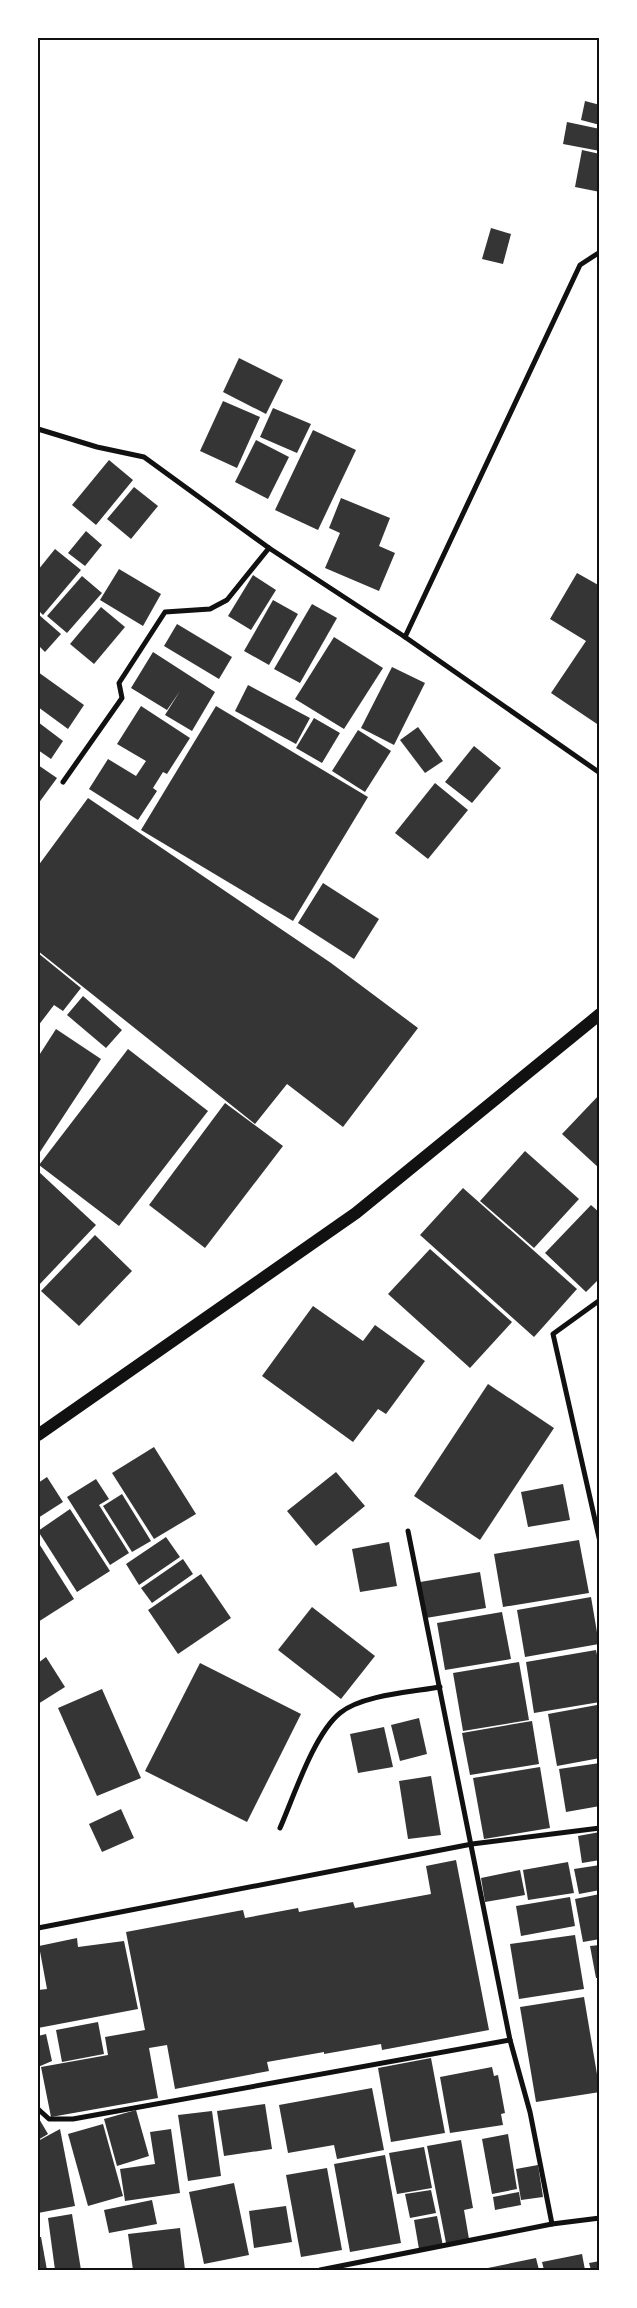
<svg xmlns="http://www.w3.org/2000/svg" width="637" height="2308" font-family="Roboto,sans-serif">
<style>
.building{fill:#353535}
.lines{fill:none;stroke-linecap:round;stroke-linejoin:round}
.minor{stroke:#111;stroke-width:5}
.primary{stroke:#111;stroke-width:12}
.neatline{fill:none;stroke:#111;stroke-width:2}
</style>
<rect width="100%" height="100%" fill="#fff"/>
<g class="building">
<path d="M585,101l15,4v20l-19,-5z"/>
<path d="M567,122l33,7v22l-37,-7z"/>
<path d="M582,150l18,4v38l-25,-5z"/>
<path d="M491,228l20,6 -8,30 -21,-5z"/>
<path d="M239,358l44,22 -17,34 -43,-22z"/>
<path d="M223,401l37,16 -23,51 -37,-17z"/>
<path d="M273,408l38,16 -14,29 -37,-16z"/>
<path d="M313,430l43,20 -38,80 -43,-20z"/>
<path d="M256,440l33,17 -21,42 -33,-17z"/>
<path d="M109,460l24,20 -37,45 -24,-20z"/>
<path d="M134,487l24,19 -27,33 -24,-20z"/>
<path d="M341,498l49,20 -11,28 16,7 -16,38 -54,-23 15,-35 -11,-5z"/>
<path d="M86,531l16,14 -17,21 -17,-13z"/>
<path d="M55,549l26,21 -38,45 -5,-5v-40z"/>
<path d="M119,569l42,25 -18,32 -43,-26z"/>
<path d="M577,573l23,13v140l-49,-33 35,-52 -36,-22z"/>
<path d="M253,575l23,15 -25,40 -23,-14z"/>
<path d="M82,576l20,17 -35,40 -20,-17z"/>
<path d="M273,600l25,14 -29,51 -25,-14z"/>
<path d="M312,604l25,14 -37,65 -26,-14z"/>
<path d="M101,607l24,20 -31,37 -24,-20z"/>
<path d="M38,614l23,20 -16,18 -7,-7z"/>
<path d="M177,624l55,33 -13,22 -55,-33z"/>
<path d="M334,637l49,31 -39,61 -49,-30z"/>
<path d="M153,652l62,40 -23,39 -27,-16 15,-24 -13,19 -36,-22z"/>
<path d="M392,667l33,16 -31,62 -33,-17z"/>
<path d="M38,672l46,33 -16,24 -30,-22z"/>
<path d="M248,685l62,33 -14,26 -61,-33z"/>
<path d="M141,706l49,32 -23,36 -4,-2 -10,16 4,3 -19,29 -49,-31 19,-30 28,17 10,-15 -29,-17z"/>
<path d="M216,706l152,91 -75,124 -152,-91z"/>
<path d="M314,718l26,15 -18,30 -26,-15z"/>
<path d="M38,722l25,19 -12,18 -13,-9z"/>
<path d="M418,727l25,34 -18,12 -25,-33z"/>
<path d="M358,730l33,21 -26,41 -33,-21z"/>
<path d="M474,746l27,22 -29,35 -27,-21z"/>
<path d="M38,765l19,13 -19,26z"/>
<path d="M435,783l33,27 -40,49 -33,-26z"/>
<path d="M88,798l243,165 87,65 -75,99 -56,-43 -32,40 -217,-173v-85z"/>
<path d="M323,883l56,36 -25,40 -56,-36z"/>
<path d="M38,953l43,35 -18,23 -9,-6 -16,21z"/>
<path d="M83,996l39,34 -16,18 -39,-33z"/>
<path d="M56,1029l45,30 -63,96v-98z"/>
<path d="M128,1049l80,62 -89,115 -80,-61z"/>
<path d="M600,1094v75l-38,-35z"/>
<path d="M225,1103l58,43 -78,102 -56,-43z"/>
<path d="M525,1151l54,48 -45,49 -54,-47z"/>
<path d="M38,1171l58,54 -58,61z"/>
<path d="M463,1188l114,101 -43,48 -114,-102z"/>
<path d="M591,1205l9,8v65l-14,14 -41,-39z"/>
<path d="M95,1235l37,36 -53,55 -38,-35z"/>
<path d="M430,1249l82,73 -42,46 -82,-74z"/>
<path d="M313,1306l50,35 12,-16 50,36 -39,53 -8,-5 -25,33 -91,-66z"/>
<path d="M488,1384l66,44 -74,112 -66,-44z"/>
<path d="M154,1447l42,67 -42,25 -42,-66z"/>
<path d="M336,1472l29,34 -49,40 -29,-35z"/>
<path d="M47,1477l16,25 -25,16v-35z"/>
<path d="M96,1479l13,20 -10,6 30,48 -19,12 -43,-68z"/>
<path d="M563,1484l7,36 -42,7 -7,-35z"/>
<path d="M122,1494l29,47 -19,11 -29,-46z"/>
<path d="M70,1509l40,62 -33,21 -39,-61z"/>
<path d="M166,1537l14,20 -41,28 -13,-21z"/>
<path d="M579,1540l10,53 -86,14 -9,-53z"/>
<path d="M38,1542l36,57 -36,23z"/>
<path d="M389,1542l8,44 -37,6 -8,-43z"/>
<path d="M183,1559l10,15 -41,29 -11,-15z"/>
<path d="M480,1572l6,36 -60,10 -6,-36z"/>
<path d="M201,1574l30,44 -53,36 -30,-44z"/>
<path d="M591,1597l8,47 -74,13 -8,-47z"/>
<path d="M312,1607l63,49 -34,43 -63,-49z"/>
<path d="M502,1612l9,47 -66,11 -8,-47z"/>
<path d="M596,1650l4,19v33l-66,11 -8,-51z"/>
<path d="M46,1657l19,30 -27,17v-41z"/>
<path d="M519,1662l10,58 -66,11 -10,-58z"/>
<path d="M200,1663l101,51 -54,108 -102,-51z"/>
<path d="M102,1689l39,89 -44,18 -39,-88z"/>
<path d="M597,1705l3,53 -43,8 -9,-52z"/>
<path d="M419,1718l8,36 -27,7 -9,-36z"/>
<path d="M532,1721l7,43 -69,11 -8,-42z"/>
<path d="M384,1727l9,40 -35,6 -8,-39z"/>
<path d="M600,1763v43l-34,6 -7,-43z"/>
<path d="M540,1767l10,61 -66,11 -11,-61z"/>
<path d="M431,1776l10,59 -33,4 -9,-58z"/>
<path d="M121,1809l13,29 -32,14 -13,-28z"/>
<path d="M600,1832v28l-18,3 -4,-27z"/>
<path d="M456,1860l33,170 -107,20 -1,-6 -57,10v-2l-57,10 2,9 -94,18 -8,-44 -18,3 9,50 -107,19 -10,-50 67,-12 -3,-18 40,-7 -19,-98 117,-22 2,8 53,-10 1,4 54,-10 2,6 76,-14 -5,-28z"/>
<path d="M568,1862l6,31 -46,7 -5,-30z"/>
<path d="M600,1865v25l-21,4 -5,-25z"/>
<path d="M520,1870l5,25 -40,7 -4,-24z"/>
<path d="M600,1894v45l-17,3 -8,-43z"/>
<path d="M570,1897l5,29 -54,10 -5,-30z"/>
<path d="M575,1935l9,54 -65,10 -9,-55z"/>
<path d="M77,1938l1,9 46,-6 14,68 -100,19v-38l9,-1 -8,-43z"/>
<path d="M600,1945v33h-4l-6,-32z"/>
<path d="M584,1997l16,95 -64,10 -16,-95z"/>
<path d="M98,2022l6,32 -42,8 -6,-32z"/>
<path d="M46,2034l6,27 -14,6v-31z"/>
<path d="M431,2058l14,75 -54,9 -13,-74z"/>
<path d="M492,2067l2,9 4,-1 7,38 -4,1 2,11 -53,8 -10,-56z"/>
<path d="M372,2088l12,62 -47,9 -3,-14 -46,8 -9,-48z"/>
<path d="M265,2104l7,45 -48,7 -7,-45z"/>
<path d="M136,2110l13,46 -32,10 -13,-47z"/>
<path d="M212,2111l9,65 -33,5 -10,-66z"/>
<path d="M38,2117l10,17 -10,6z"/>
<path d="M103,2124l20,72 -35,10 -20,-72z"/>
<path d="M60,2129l15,77 -37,7v-72z"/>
<path d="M171,2129l9,64 -55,8 -5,-32 35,-5 -5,-32z"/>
<path d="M508,2134l9,55 -25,5 -10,-55z"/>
<path d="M461,2140l12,68 -9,2 5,29 -23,4 -19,-97z"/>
<path d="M424,2147l8,41 -35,6 -8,-41z"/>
<path d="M385,2155l16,88 -51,9 -16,-88z"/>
<path d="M538,2165l5,32 -22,3 -5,-31z"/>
<path d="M327,2168l15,82 -41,7 -15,-82z"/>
<path d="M234,2183l15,72 -45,9 -15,-72z"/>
<path d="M431,2190l5,23 -26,5 -5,-24z"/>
<path d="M519,2192l2,13 -26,5 -2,-13z"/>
<path d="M152,2200l5,24 -48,9 -5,-23z"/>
<path d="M286,2206l6,36 -38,6 -5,-37z"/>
<path d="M72,2214l9,56h-26l-7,-52z"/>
<path d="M437,2216l6,30 -24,3 -5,-29z"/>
<path d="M180,2228l5,42h-52l-5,-36z"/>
<path d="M38,2237h3l6,33h-9z"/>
<path d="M582,2254l3,16h-41l-2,-8z"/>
<path d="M536,2258l3,12h-55l-1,-1z"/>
<path d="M600,2261v9h-9l-2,-7z"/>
</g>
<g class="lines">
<g class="minor">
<path d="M38,429l59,18 47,10 125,91 136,89 195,136"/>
<path d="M405,637l175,-372 20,-13"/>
<path d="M63,782l59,-84 -3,-15 46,-71 45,-3 17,-9 42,-52"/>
<path d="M600,1300l-47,34 47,208"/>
<path d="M408,1531l102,509 20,72 22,112"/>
<path d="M280,1828c14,-32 34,-94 60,-115 22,-18 72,-21 100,-26"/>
<path d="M38,1928l434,-84 128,-16"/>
<path d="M38,2109l11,10h24l437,-79"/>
<path d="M320,2270l232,-46 48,-6"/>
</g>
<path class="primary" d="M38,1435l318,-222 244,-199"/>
</g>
<rect width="637" height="2308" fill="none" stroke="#ffffff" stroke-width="78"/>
<rect x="39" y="39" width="559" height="2230" class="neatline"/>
</svg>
